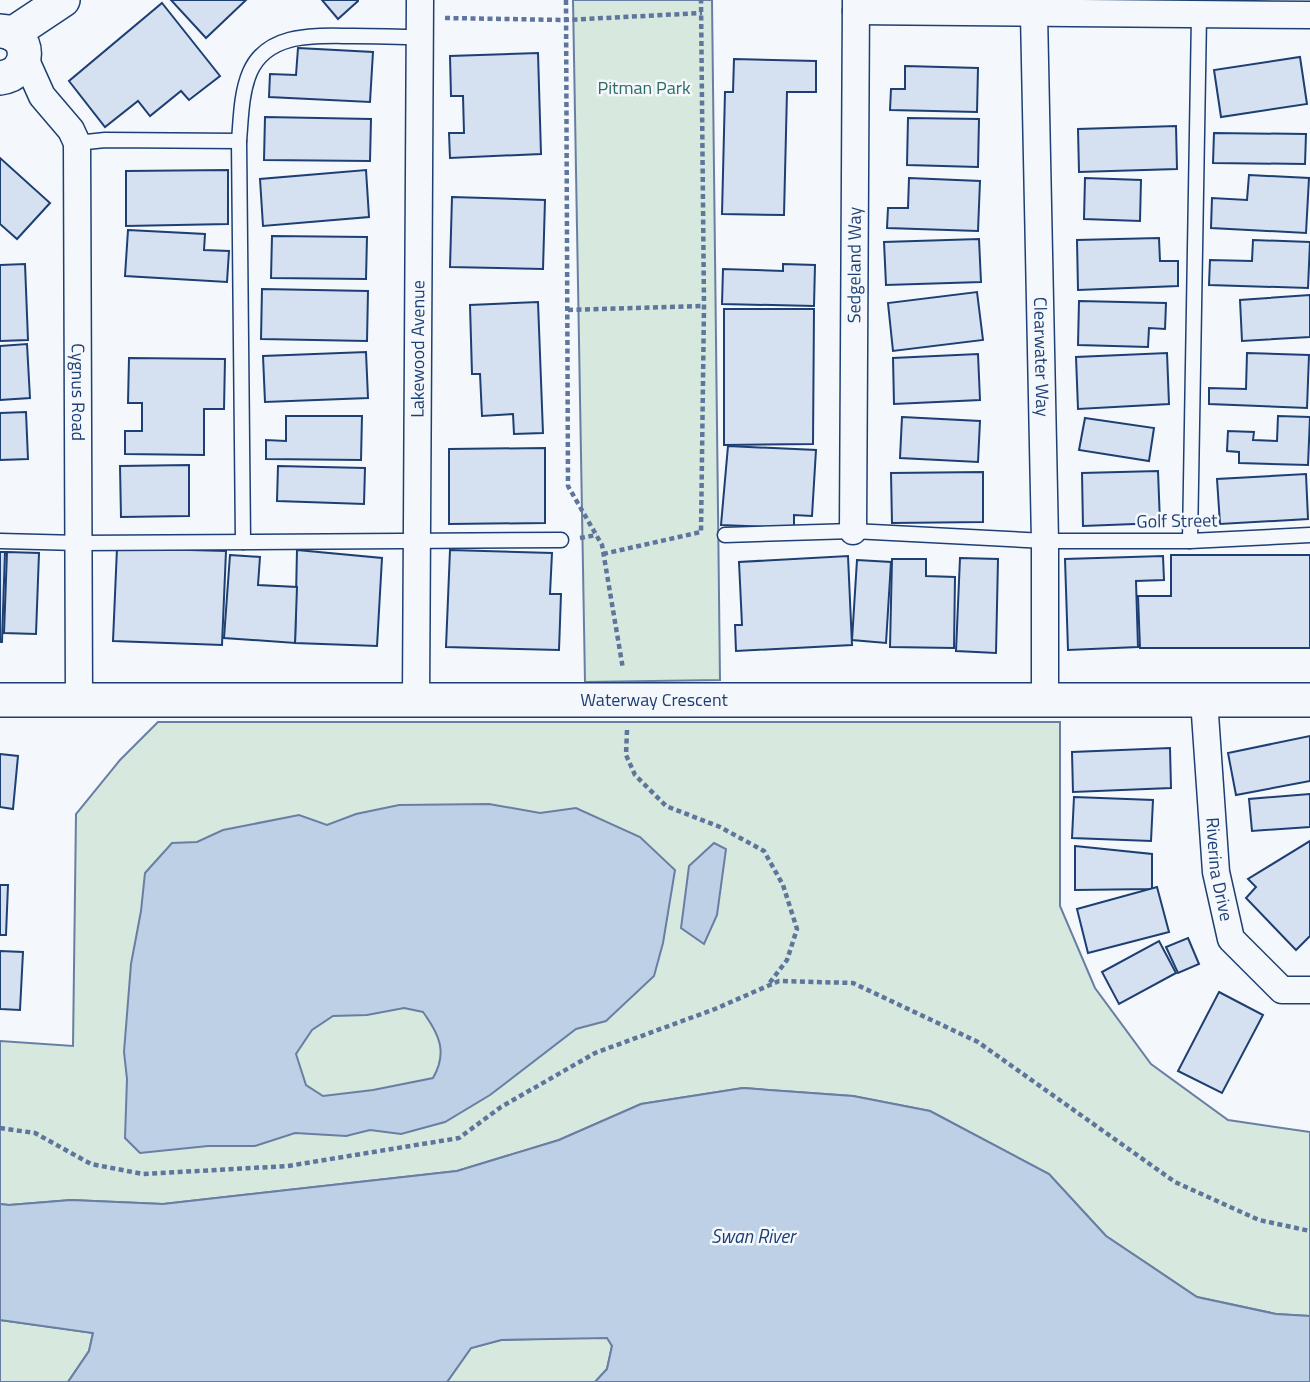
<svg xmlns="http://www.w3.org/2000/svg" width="1310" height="1382" font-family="'Titillium Web',sans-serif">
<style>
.green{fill:#d7e8df;stroke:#687fa3;stroke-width:2}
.water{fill:#bed0e5;stroke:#687fa3;stroke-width:2;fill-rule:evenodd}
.building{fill:#d5e0f0;stroke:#1d3f73;stroke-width:2}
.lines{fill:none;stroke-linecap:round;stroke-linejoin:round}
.service-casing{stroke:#1d3f73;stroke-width:17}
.minor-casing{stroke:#1d3f73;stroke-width:29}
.tertiary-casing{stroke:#1d3f73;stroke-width:36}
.path{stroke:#5e769c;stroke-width:4.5;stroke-dasharray:5 3.5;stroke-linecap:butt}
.service{stroke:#f4f7fb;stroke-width:14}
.minor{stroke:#f4f7fb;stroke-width:26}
.tertiary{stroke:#f4f7fb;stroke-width:33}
.labels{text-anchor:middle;stroke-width:5;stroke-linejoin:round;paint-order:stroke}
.park-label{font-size:18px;fill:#2c6c60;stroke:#f4f7fb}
.street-label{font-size:18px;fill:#1d3f73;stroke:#f4f7fb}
.water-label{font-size:19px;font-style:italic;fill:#1d3f73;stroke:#f4f7fb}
</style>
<rect width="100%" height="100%" fill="#f4f7fb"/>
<g class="green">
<path d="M573,0h139l8,680 -135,2z"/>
<path d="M158,722h902v184l35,82 56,76 77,56 82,12v184l-34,-2 -79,-17 -91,-61 -57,-62 -119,-63 -77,-15 -110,-8 -102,16 -82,36 -102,31 -294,33 -92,-4 -62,5 -9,-1v-163l73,5 3,-232 44,-54z"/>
<path d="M0,1320l93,13 -4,18 -21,31h-68z"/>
<path d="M608,1337l4,9 -5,23 -12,13h-148l24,-34 30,-8z"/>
</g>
<g class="water">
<path d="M489,804l51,9 36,-5 64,29 35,33 -12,73 -9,33 -48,45 -30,8 -86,66 -45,27 -44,12 -31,-4 -24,6 -51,-3 -40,13h-47l-68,7 -15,-15 2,-59 -3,-27 7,-88 10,-53 4,-38 27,-30 25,-1 26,-12 76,-15 28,10 29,-11 43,-9zM404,1008l19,4c16,22 25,40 10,66l-60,12 -50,6 -17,-11 -10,-31 16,-24 21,-14 34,-1z"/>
<path d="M714,843l12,6 -9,66 -13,29 -23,-16 8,-62z"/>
<path d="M743,1088l110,8 77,15 119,63 57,62 91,61 79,17 34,2v66h-715l12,-13 5,-23 -5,-8 -106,2 -30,8 -24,34h-379l21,-31 4,-18 -93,-13v-116l9,1 62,-5 92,4 294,-33 102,-31 82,-36z"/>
</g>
<g class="building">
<path d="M171,0h75l-40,38z"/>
<path d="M322,0h36v1l-20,18z"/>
<path d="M162,3l58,73 -31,24 -8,-9 -31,25 -12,-15 -33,26 -36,-46z"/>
<path d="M298,48l75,4 -3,50 -101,-5 1,-23 26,1z"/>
<path d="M538,53l3,101 -91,4 -1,-25h15l-1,-37h-12l-1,-40z"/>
<path d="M1300,57l7,47 -86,13 -7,-47z"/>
<path d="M734,59l82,2v31h-29l-3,123 -62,-1 3,-122h8z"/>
<path d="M905,66l73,2 -1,44 -87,-2 1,-21h14z"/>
<path d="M265,117l106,2 -1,42 -106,-1z"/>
<path d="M908,118l71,1 -1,48 -71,-2z"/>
<path d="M1176,126l1,43 -98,3 -1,-43z"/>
<path d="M1214,133l92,1 -1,30 -92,-1z"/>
<path d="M0,158l50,45 -33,36 -17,-15z"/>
<path d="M228,170v54l-102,2v-55z"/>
<path d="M366,170l3,47 -106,9 -3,-47z"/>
<path d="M1249,175l60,3 -3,55 -95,-5 1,-30 35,2z"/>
<path d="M909,178l71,3 -2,50 -91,-3 1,-20h20z"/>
<path d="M1085,178l56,2 -1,41 -56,-2z"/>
<path d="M452,197l93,3 -2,69 -93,-2z"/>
<path d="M128,230l77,4 -1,16 25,1 -2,31 -102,-6z"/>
<path d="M272,236l95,1 -1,42 -95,-1z"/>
<path d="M1159,238l1,23h18v25l-100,4 -1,-50z"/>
<path d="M979,239l2,43 -95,3 -2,-43z"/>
<path d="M1253,240l57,2 -2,46 -99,-3 1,-25 42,1z"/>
<path d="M25,264l3,76 -28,1v-76z"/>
<path d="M783,264l32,1 -1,41 -92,-2 1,-35 60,2z"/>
<path d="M262,289l106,2 -1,50 -106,-2z"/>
<path d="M977,292l6,48 -90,11 -5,-48z"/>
<path d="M1310,295v42l-68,4 -2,-41z"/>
<path d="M1079,301l87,2 -1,26 -16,-1 -1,19 -70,-2z"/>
<path d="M538,302l5,131 -29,1 -1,-20 -31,2 -2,-42h-8l-2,-69z"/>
<path d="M724,309h90l-1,135 -89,1z"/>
<path d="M27,344l3,54 -30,2v-54z"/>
<path d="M366,352l2,46 -103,4 -2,-46z"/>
<path d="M1167,353l2,51 -91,5 -2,-52z"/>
<path d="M1247,353l62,2 -2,53 -98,-4v-16l37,1z"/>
<path d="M978,354l2,46 -86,4 -1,-46z"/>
<path d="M129,358l96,1 -1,50h-20v46l-79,-1v-23h17v-28h-14z"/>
<path d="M26,412l2,47 -28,1v-47z"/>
<path d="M286,416h76l-1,44 -95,-1v-19l20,1z"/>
<path d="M1278,416l32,1 -2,48 -69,-2v-11l-12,-1 1,-20 26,1 -1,8 24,1z"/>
<path d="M902,417l78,4 -2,41 -78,-4z"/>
<path d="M1085,418l69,10 -5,33 -70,-11z"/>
<path d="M728,446l88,4 -4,66 -18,-1v13l-73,-3z"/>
<path d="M545,448v75l-96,1v-75z"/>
<path d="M189,465v51l-68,1 -1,-51z"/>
<path d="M278,466l87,2 -1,36 -87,-3z"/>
<path d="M1158,471l2,52 -77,3 -1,-53z"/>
<path d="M983,472v50l-91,1 -1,-50z"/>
<path d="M1306,474l2,45 -88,5 -3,-45z"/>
<path d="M117,548l109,3 -4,94 -109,-4z"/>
<path d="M297,550l85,8 -5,88 -82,-3z"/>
<path d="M450,550l102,3 -2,41h11l-2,56 -113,-3z"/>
<path d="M0,552h5l-3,90h-2z"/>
<path d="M7,552l32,1 -3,81 -32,-1z"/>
<path d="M230,555l30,2 -2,28 39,2 -2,56 -71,-5z"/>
<path d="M1171,555h139v93h-170l-2,-52h33z"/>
<path d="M848,556l4,89 -116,6 -1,-26h7l-3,-63z"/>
<path d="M1163,556l1,24 -28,1 2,66 -70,3 -3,-91z"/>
<path d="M960,558l38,1 -2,94 -40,-2z"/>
<path d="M892,559h34v17l29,1 -1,71 -64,-1z"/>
<path d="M857,560l34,2 -5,81 -34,-3z"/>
<path d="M1310,736v45l-74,14 -8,-42z"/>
<path d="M1170,748l1,40 -98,4 -1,-40z"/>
<path d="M0,754l18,2 -5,53 -13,-2z"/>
<path d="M1310,794v33l-58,4 -3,-32z"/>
<path d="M1074,797l79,3 -2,41 -79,-3z"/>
<path d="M1310,841v95l-14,14 -50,-52 10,-11 -8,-8z"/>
<path d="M1075,846l77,8v35l-77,1z"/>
<path d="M0,885h8l-2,50h-6z"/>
<path d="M1157,887l12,45 -81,21 -11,-44z"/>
<path d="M1188,938l11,26 -21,9 -12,-26z"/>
<path d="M1159,941l17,32 -57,31 -17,-32z"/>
<path d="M0,951l23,1 -3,58 -20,-1z"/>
<path d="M1219,992l44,23 -41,78 -44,-22z"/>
</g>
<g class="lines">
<g class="service-casing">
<g id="service">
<path d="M77,143l28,-3 134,1"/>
<path d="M725,535l128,-4 192,10h145l120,-6"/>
<path d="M0,541l79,2 482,-3"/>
<path d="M1190,541l9,-525"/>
<path d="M243,542l-4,-401c2,-23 2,-48 11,-69 18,-41 68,-36 104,-36 22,0 43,1 65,1"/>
</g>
</g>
<g class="minor-casing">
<g id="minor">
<path d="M856,11l454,4"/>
<path id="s1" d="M1034,14l11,527v159"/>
<path id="s2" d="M24,56l18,40 29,34 6,13 2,556"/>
<path id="s3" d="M853,531l3,-531"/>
<path id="s4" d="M416,699l4,-699"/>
<path id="s5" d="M1204,700l12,172 15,67 51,51h28"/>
</g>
</g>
<g class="tertiary-casing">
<g id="tertiary">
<path d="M0,31c32,1 33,43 0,47"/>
<path d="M12,34l51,-34"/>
<path id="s6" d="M0,700h1310"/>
</g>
</g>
<g class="path">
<path d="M566,0l2,486 34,59 21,124"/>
<path d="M445,18l121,2 136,-7"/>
<path d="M568,310l136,-4"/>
<path d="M580,538l17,-3"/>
<path d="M603,554l98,-22 3,-226 -3,-306"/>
<path d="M627,730l-1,25 9,20 31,31 54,21 44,24 19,34 14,44 -10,31 -19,25"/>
<path d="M0,1128l35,5 56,31 52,10 145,-8 171,-28 42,-31 94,-54 120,-44 64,-28 74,2 125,59 197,140 84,38 51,11"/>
</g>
<use href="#service" class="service"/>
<use href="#minor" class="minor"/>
<use href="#tertiary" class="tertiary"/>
</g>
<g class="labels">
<g class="park-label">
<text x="644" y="94">Pitman Park</text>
</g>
<g class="street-label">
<text dy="6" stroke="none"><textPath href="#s3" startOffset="266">Sedgeland Way</textPath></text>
<text dy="6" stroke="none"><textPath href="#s4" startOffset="350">Lakewood Avenue</textPath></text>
<text dy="6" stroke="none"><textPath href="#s1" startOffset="343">Clearwater Way</textPath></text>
<text dy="6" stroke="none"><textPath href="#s2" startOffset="352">Cygnus Road</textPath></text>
<text transform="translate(1177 521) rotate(-1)" y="6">Golf Street</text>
<text dy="6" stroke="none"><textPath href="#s6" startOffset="654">Waterway Crescent</textPath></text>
<text dy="6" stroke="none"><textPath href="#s5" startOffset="170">Riverina Drive</textPath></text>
</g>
<g class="water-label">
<text x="753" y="1243">Swan River</text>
</g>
</g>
</svg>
